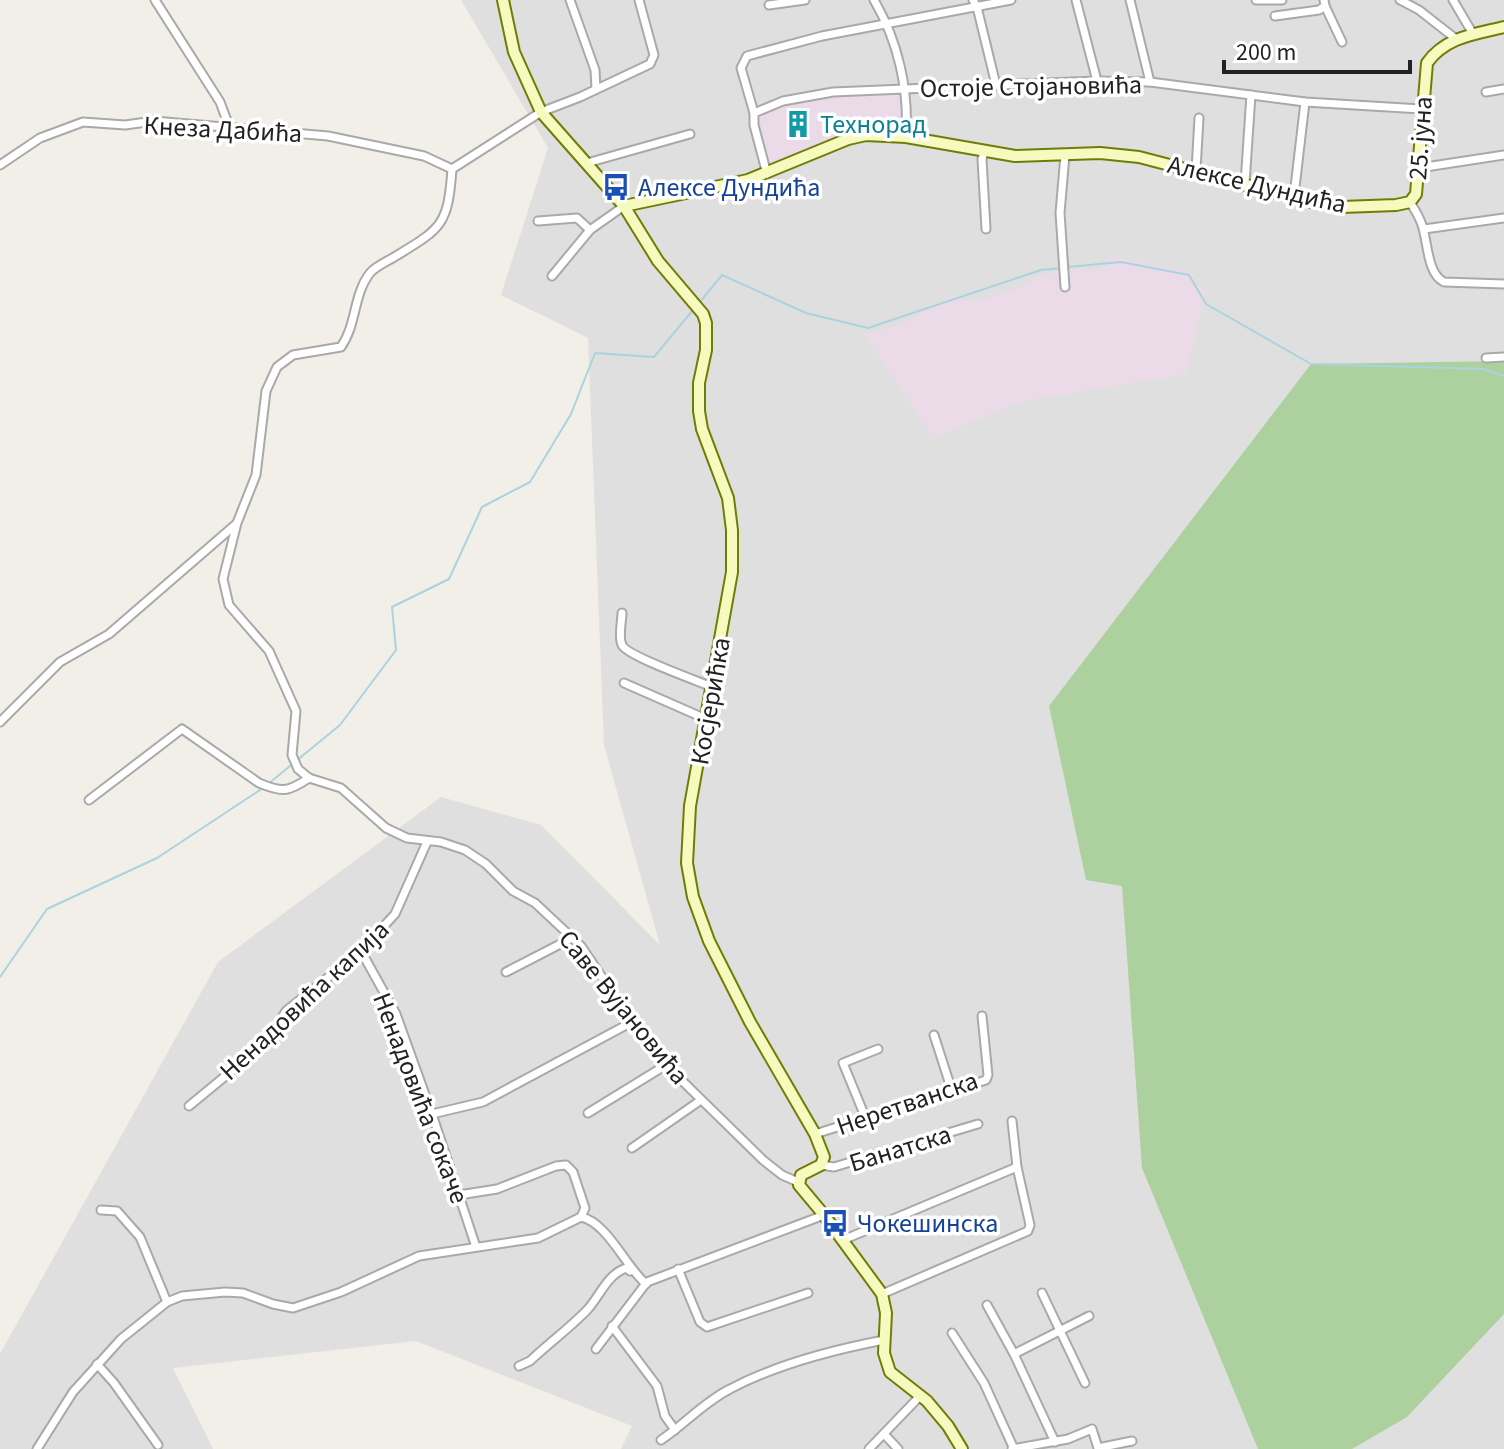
<svg xmlns="http://www.w3.org/2000/svg" width="1504" height="1449" font-family="'Source Sans 3',sans-serif">
<style>
.residential{fill:#e0dfdf}
.industrial{fill:#ebdbe8}
.forest{fill:#add19e}
.lines{fill:none;stroke-linecap:round;stroke-linejoin:round}
.stream{stroke:#aad3df;stroke-width:2}
.street-casing{stroke:#a9a9a9;stroke-width:11}
.secondary-casing{stroke:#707d05;stroke-width:14}
.street{stroke:#fff;stroke-width:7}
.secondary{stroke:#f7fabf;stroke-width:10}
.labels{text-anchor:middle;stroke-width:7;stroke-linejoin:round;paint-order:stroke}
.street-label{font-size:26px;fill:#222;stroke:#fff}
.culture-label{font-size:26px;fill:#0d838f;stroke:#fff;text-anchor:start}
.transit-label{font-size:26px;fill:#164399;stroke:#fff;text-anchor:start}
</style>
<rect width="100%" height="100%" fill="#f2efe9"/>
<path class="residential" d="M461,0h1043v1449h-883l11,-23 -216,-85 -243,27 40,81h-213v-95l218,-392 223,-165 100,28 119,120 -56,-200 -16,-407 -87,-43 47,-147z"/>
<g class="industrial">
<path d="M905,89l1,48 -35,-2 -104,39 -13,-49 6,-16 39,-12z"/>
<path d="M1109,256l84,17 -2,11 15,4 -20,86 -167,28 -85,36 -70,-104 32,-7 58,-31 19,7 57,-19 1,-5 30,-8 43,-2z"/>
</g>
<path class="forest" d="M1504,361v953l-97,103 -55,32h-94l-116,-281 -20,-282 -36,-6 -37,-174 262,-342z"/>
<g class="lines">
<g class="stream">
<path d="M1068,267l53,-5 68,13 17,29 105,60 173,5 20,7"/>
<path d="M700,302l22,-27 84,38 62,15 173,-58 21,-2"/>
<path d="M268,784l72,-59 56,-75 -4,-43 57,-28 33,-72 48,-25 41,-68 24,-61 59,4 39,-47"/>
<path d="M0,977l47,-68 110,-51 106,-70"/>
</g>
<g class="street-casing">
<g id="street">
<path d="M155,0l65,102 9,24"/>
<path d="M570,0l25,70 1,19"/>
<path d="M639,0l15,55 -4,9 -70,33 -39,15 -89,57c-4,56 -10,59 -56,87 -8,5 -20,10 -26,17 -17,22 -13,51 -29,74l-48,8 -16,12 -11,24 -10,84 -19,48 -14,56 6,26 40,46 27,60 -4,44 6,14 11,9 32,10 45,40 21,10 34,4 24,8 21,14 27,27 22,12 46,43 51,76 34,43 97,95 19,15 16,7"/>
<path d="M874,0c24,41 35,89 32,137"/>
<path d="M973,0l4,7 19,78"/>
<path d="M1076,0l21,81"/>
<path d="M1130,0l20,82"/>
<path d="M1256,0h26"/>
<path d="M1400,0l19,10 37,29"/>
<path d="M1453,0l20,34"/>
<path d="M769,5l36,-5"/>
<path d="M1325,6l17,36"/>
<path d="M1275,16l44,-6 6,-4 -1,-6"/>
<path d="M1486,92l18,-3"/>
<path d="M754,113l-13,-45 6,-12 75,-20 189,-36"/>
<path d="M984,152l-2,7 4,70"/>
<path d="M587,163l103,-29"/>
<path d="M0,165l40,-27 43,-16 42,3 29,-4 174,15 96,20 28,13"/>
<path d="M1419,168l85,-13"/>
<path d="M1196,170l3,-52"/>
<path d="M767,174l-13,-49v-12l29,-12 50,-9 264,-11 53,1 155,20 116,7"/>
<path d="M1245,183l6,-88"/>
<path d="M1294,196l11,-94"/>
<path d="M1410,202c5,8 9,14 12,23 6,17 5,49 22,57l60,2"/>
<path d="M538,221l39,-3 13,12"/>
<path d="M1424,229l80,-11"/>
<path d="M552,276l38,-46 34,-24"/>
<path d="M1065,287l-5,-74 5,-58"/>
<path d="M1486,358l18,-1"/>
<path d="M622,613c0,8 -4,24 0,32 5,11 76,36 90,42"/>
<path d="M624,683l82,36"/>
<path d="M0,722l60,-60 49,-28 126,-109"/>
<path d="M89,800l93,-71 77,54c24,10 29,9 50,-5"/>
<path d="M361,951l35,63 36,100 44,133"/>
<path d="M506,972l66,-34"/>
<path d="M934,1035l18,56"/>
<path d="M189,1106l79,-65 18,-30 75,-60 34,-37 32,-72"/>
<path d="M588,1113l78,-48"/>
<path d="M432,1114l51,-12 149,-80"/>
<path d="M866,1119l-23,-56 35,-14"/>
<path d="M815,1134l171,-54 2,-5 -6,-59"/>
<path d="M632,1148l69,-48"/>
<path d="M821,1165l13,2 144,-43"/>
<path d="M459,1195l38,-6 59,-23 10,-1 7,7 12,36 -4,9"/>
<path d="M101,1210l16,1 23,26 27,65"/>
<path d="M843,1240l174,-73"/>
<path d="M678,1269l22,53 7,5 101,-34"/>
<path d="M1042,1293l43,90"/>
<path d="M882,1294l146,-63 2,-6 -13,-58 -5,-46"/>
<path d="M987,1305l27,49 41,88"/>
<path d="M612,1326l45,60 8,30 10,14"/>
<path d="M952,1333l32,50 30,66"/>
<path d="M596,1349l51,-67 177,-67"/>
<path d="M1014,1354l75,-38"/>
<path d="M97,1364l17,19 44,62"/>
<path d="M519,1366l11,-5c19,-18 41,-34 58,-52 13,-15 19,-34 38,-41l4,3"/>
<path d="M884,1434l14,15"/>
<path d="M661,1440c24,-16 43,-38 69,-51 47,-25 102,-39 154,-49"/>
<path d="M37,1449l36,-57 48,-53 46,-37 15,-6 43,-4 18,1 30,11 20,4 48,-16 78,-36 119,-18 43,-21c26,5 45,50 65,67"/>
<path d="M869,1449l51,-53"/>
<path d="M1012,1449l56,-10 24,-10 6,19 34,-7"/>
</g>
</g>
<g class="secondary-casing">
<g id="secondary">
<path d="M503,0l11,52 27,60 83,94 34,55 45,53 3,9v27l-7,33v28l3,18 26,69 4,32v42l-42,234 -3,57 6,34 16,44 41,81 65,112 9,23 -3,8 -20,10 -2,10 25,30 58,79 4,19 -2,40 6,19 37,29 21,25 14,23"/>
<path d="M624,206l124,-26 100,-41 18,-4 40,2 109,19 85,-3 39,4 176,46 27,4 54,-2 14,-3 6,-8 11,-131c18,-26 48,-29 77,-36"/>
</g>
</g>
<use href="#street" class="street"/>
<use href="#secondary" class="secondary"/>
</g>
<defs>
<g id="building-bare" transform="scale(2.16)"><path d="M-4-6H4V6H1V3H-1V6H-4ZM-2.5-4.3h1.7v1.8h-1.7ZM.8-4.3h1.7v1.8H.8ZM-2.5-1h1.7V.8h-1.7ZM.8-1h1.7V.8H.8Z" fill="#0f9aa8" stroke="#fff" stroke-width="2.5" paint-order="stroke"/></g>
<g id="bus-bare" transform="scale(2.16)"><path d="M-5-6H5V4H4V6H2V4H-2V6H-4V4H-5ZM-3.5-4V0h7V-4ZM-3.5 1.2v1.5H-2V1.2ZM2 1.2v1.5H3.5V1.2Z" fill="#1a4fb4" stroke="#fff" stroke-width="2.5" paint-order="stroke"/></g>
</defs>
<g fill-rule="evenodd">
<use href="#building-bare" x="798" y="124"/>
<use href="#bus-bare" x="616" y="187"/>
<use href="#bus-bare" x="835" y="1223"/>
</g>
<g class="labels">
<g class="street-label">
<text transform="translate(1031 86) rotate(-1)" y="9">Остоје Стојановића</text>
<text transform="translate(223 129) rotate(3)" y="9">Кнеза Дабића</text>
<text transform="translate(1420 138) rotate(-86)" y="9">25. јуна</text>
<text transform="translate(1257 184) rotate(13)" y="9">Алексе Дундића</text>
<text transform="translate(710 701) rotate(-80)" y="9">Косјерићка</text>
<text transform="translate(304 1000) rotate(-43)" y="9">Ненадовића капија</text>
<text transform="translate(624 1007) rotate(51)" y="9">Саве Вујановића</text>
<text transform="translate(421 1098) rotate(69)" y="9">Ненадовића сокаче</text>
<text transform="translate(907 1103) rotate(-19)" y="9">Неретванска</text>
<text transform="translate(900 1148) rotate(-17)" y="9">Банатска</text>
</g>
<g class="culture-label">
<text x="820" y="133">Технорад</text>
</g>
<g class="transit-label">
<text x="638" y="196">Алексе Дундића</text>
<text x="857" y="1232">Чокешинска</text>
</g>
</g>
<path d="M1224 60v12h186v-12" fill="none" stroke="#222222" stroke-width="4"/>
<text x="1236" y="60" font-size="24" fill="#222222" stroke="#ffffff" stroke-width="6" paint-order="stroke">200 m</text>
</svg>
